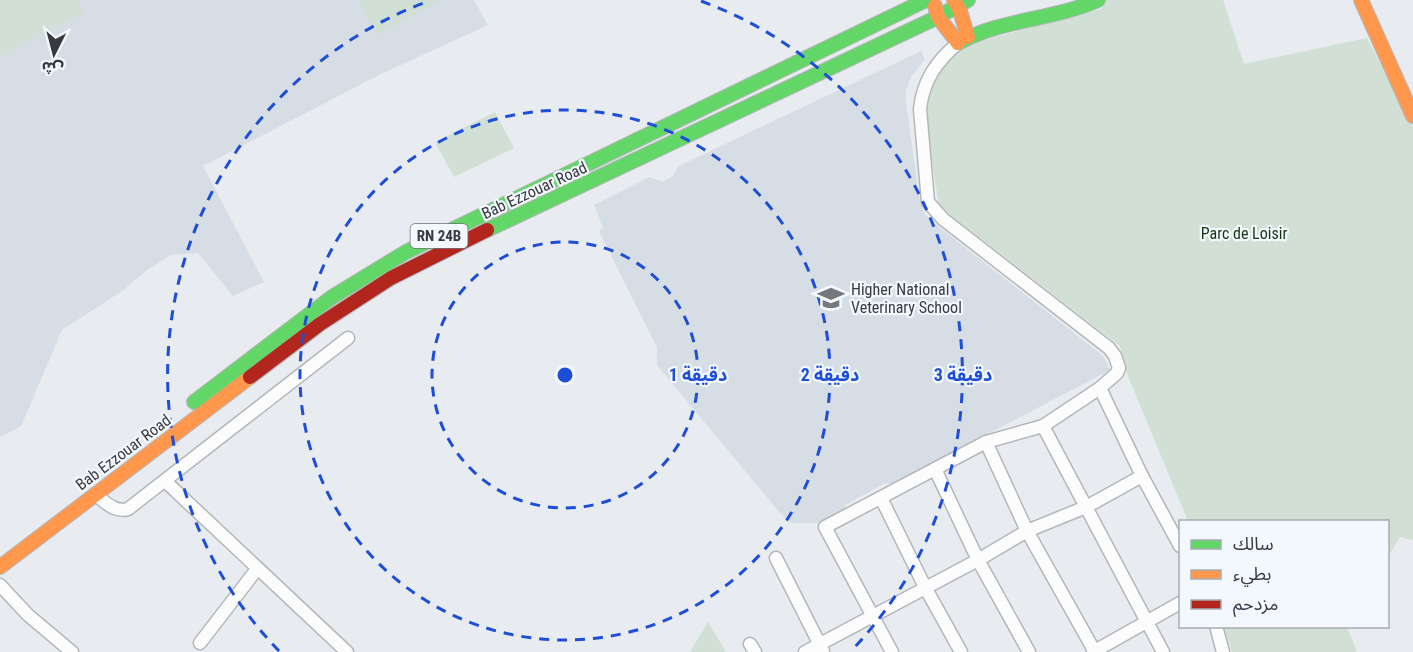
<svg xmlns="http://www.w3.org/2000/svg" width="1413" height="652" font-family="'Roboto Condensed','Noto Sans Arabic',sans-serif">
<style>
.built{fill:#d6dde5}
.green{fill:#d1dfd4}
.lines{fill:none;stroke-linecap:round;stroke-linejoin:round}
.street-casing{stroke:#b4b7ba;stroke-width:15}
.fast-casing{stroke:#b4b7ba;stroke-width:16}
.slow-casing{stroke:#b4b7ba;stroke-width:16}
.jam-casing{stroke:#b4b7ba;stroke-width:16}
.street{stroke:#fcfcfd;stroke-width:12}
.fast{stroke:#63d668;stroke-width:14}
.slow{stroke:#ff974d;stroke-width:14}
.jam{stroke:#b3261e;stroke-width:14}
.ring{fill:none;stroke:#1d4ed8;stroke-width:3;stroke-dasharray:10 8}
.labels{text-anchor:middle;stroke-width:4.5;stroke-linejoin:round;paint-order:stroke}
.shield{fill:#f3f8fe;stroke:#707377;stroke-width:1.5}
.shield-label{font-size:15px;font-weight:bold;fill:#383a3d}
.street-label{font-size:16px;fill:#383a3d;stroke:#f3f8fe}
.park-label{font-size:16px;fill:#143713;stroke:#f3f8fe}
.poi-label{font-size:16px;fill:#383a3d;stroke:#f3f8fe;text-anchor:start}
.centre{fill:#1d4ed8;stroke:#f3f8fe;stroke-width:3}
.ring-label{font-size:18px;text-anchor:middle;font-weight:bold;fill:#1d4ed8;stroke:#f3f8fe;stroke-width:4.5;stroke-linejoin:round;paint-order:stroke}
</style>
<rect width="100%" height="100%" fill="#e8ebef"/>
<g class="built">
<path d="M0,0h474l14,25 -107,49 -178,92 61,116 -31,14 -35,-43 -27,2 -24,15 -25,21 -60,39 -41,96 -21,11z"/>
<path d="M921,51l4,8 -14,18 -5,13v13l14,99 4,10 6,8 173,136 7,14 -218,114 -7,-1 -40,22v5l-18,9 -6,7 -3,-3h-27l-11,-10 -123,-148v-18l-58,-116 4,-4 -9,-22 55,-28 14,5 10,-6 6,-10z"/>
</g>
<g class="green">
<path d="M0,0h77l7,13 -84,43z"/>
<path d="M358,0h84l-66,35z"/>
<path d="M1106,0h117l21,64 123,-26 46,89v413l-13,-3 -12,20v-35l-200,-1 -60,-145 -8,-30 -181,-140 -15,-95 2,-28 32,-36 143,-38z"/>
<path d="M495,112l19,36 -60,29 -19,-35z"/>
<path d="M708,622l18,30h-36z"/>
<path d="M1224,627h123l10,25h-125z"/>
</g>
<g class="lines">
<g class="street-casing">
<g id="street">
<path d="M1100,388l42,88 38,70"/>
<path d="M1043,426l120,226"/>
<path d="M986,442l41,89 68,121"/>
<path d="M935,469l43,91 51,92"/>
<path d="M165,481l182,171"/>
<path d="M95,494c10,8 20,19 33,15l220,-171"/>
<path d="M881,498l44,89 36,65"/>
<path d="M776,558l47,93"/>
<path d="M0,585l28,30 44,37"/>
<path d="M1216,626l7,26"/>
<path d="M200,643l57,-74"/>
<path d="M750,644l5,8"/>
<path d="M805,652l173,-92 49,-29 59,-24 56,-31"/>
<path d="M892,652l-67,-125 161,-85 57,-16 57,-38 17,-15 2,-5 -4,-12 -6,-8 -166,-129 -15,-17 -8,-93c3,-29 17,-48 38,-66"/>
<path d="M1093,652l87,-49"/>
</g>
</g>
<g class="fast-casing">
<g id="fast">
<path d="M958,43c43,-24 95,-23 140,-43"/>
<path d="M487,230l451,-213 30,-17"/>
<path d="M194,402l138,-105 74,-45 520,-252"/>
</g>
</g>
<g class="slow-casing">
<g id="slow">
<path d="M954,0l6,11 8,26"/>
<path d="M1361,0l52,116"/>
<path d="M935,6l3,11 20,26"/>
<path d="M0,567l250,-190"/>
</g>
</g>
<g class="jam-casing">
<path id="jam" d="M250,377l70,-53 71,-46 96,-48"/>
</g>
<use href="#street" class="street"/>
<use href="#fast" class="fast"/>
<use href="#slow" class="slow"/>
<use href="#jam" class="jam"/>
</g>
<g class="ring">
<circle cx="565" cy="375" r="133"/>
<circle cx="565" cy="375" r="265"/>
<path d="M279 651A398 398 0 0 1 429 1M701 1A398 398 0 0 1 851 651"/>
</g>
<defs>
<g id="university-bare" transform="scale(2.07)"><path d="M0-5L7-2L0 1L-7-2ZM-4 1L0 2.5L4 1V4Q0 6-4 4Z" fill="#76787b" stroke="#f3f8fe" stroke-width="2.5" paint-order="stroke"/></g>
</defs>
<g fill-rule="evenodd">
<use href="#university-bare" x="831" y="298"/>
</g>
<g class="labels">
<rect class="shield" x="410.5" y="224" width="57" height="24" rx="4.5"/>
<g class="shield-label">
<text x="439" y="241">RN 24B</text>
</g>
<g class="street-label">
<text transform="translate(534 190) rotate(-25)" y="6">Bab Ezzouar Road</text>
<text transform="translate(123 452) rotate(-37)" y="6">Bab Ezzouar Road</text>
</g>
<g class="park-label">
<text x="1244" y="239">Parc de Loisir</text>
</g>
<g class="poi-label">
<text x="851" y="295">Higher National<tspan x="851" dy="18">Veterinary School</tspan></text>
</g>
</g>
<circle cx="565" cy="375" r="9" class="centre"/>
<g class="ring-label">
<text x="698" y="381">1 دقيقة</text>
<text x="830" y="381">2 دقيقة</text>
<text x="963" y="381">3 دقيقة</text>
</g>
<rect x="1179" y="520" width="210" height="108" fill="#f3f8fe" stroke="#a8acb1" stroke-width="1.5"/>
<rect x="1191" y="540" width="30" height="9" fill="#63d668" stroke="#a8acb1" stroke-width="1.5"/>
<text x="1233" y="550" font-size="18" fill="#383a3d">سالك</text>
<rect x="1191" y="570" width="30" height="9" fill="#ff974d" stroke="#a8acb1" stroke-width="1.5"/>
<text x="1233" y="580" font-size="18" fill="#383a3d">بطيء</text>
<rect x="1191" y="600" width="30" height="9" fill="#b3261e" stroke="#a8acb1" stroke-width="1.5"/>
<text x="1233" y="610" font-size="18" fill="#383a3d">مزدحم</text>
<g transform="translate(54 54) rotate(186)" stroke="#f3f8fe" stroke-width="4.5" paint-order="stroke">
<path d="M0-4.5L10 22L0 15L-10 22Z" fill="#383a3d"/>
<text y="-9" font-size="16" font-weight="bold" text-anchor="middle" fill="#383a3d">ش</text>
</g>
</svg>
